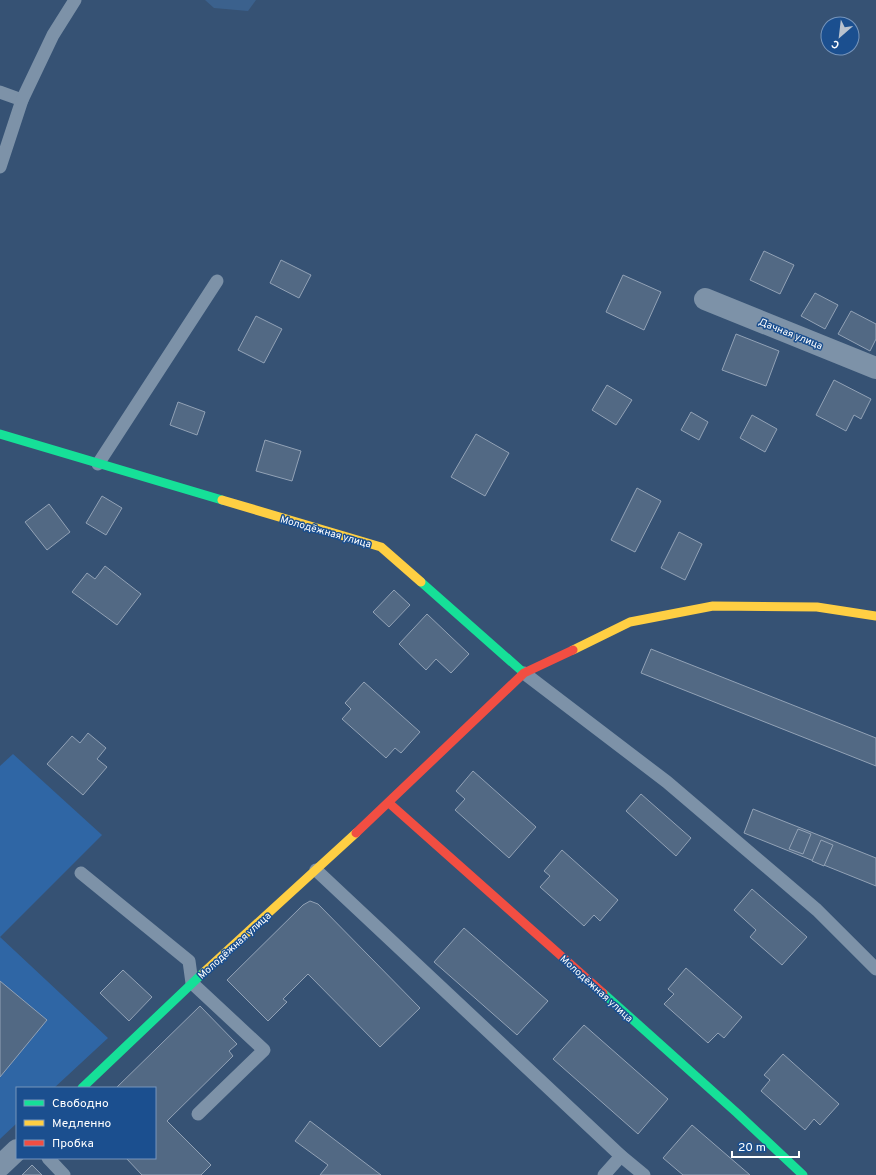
<svg xmlns="http://www.w3.org/2000/svg" width="876" height="1175" font-family="Overpass,sans-serif">
<style>
.park{fill:#2f66a5}
.water{fill:#3b618d}
.building{fill:#526984;stroke:#92a2b6}
.lines{fill:none;stroke-linecap:round;stroke-linejoin:round}
.lane{stroke:#7d92a8;stroke-width:13}
.street{stroke:#7d92a8;stroke-width:22}
.fast{stroke:#16e098;stroke-width:9}
.slow{stroke:#ffcf43;stroke-width:9}
.jam{stroke:#f24e42;stroke-width:9}
.labels{text-anchor:middle;stroke-width:3;stroke-linejoin:round;paint-order:stroke}
.street-label{font-size:10px;fill:#fff;stroke:#1b4f8f}
</style>
<rect width="100%" height="100%" fill="#365274"/>
<g class="park">
<path d="M13,754l89,81 -102,102v-171z"/>
<path d="M0,937l108,101 -54,50h-37v35l-17,16z"/>
</g>
<path class="water" d="M205,0h51l-8,11 -34,-3z"/>
<g class="building">
<path d="M764,251l30,14 -14,29 -30,-14z"/>
<path d="M281,260l30,15 -12,23 -29,-15z"/>
<path d="M623,275l38,17 -17,38 -38,-18z"/>
<path d="M815,293l23,12 -13,24 -24,-13z"/>
<path d="M851,311l25,13v15l-6,12 -32,-17z"/>
<path d="M256,316l26,13 -18,34 -26,-13z"/>
<path d="M736,334l43,17 -13,35 -44,-16z"/>
<path d="M834,380l37,19 -10,20 -7,-4 -8,16 -30,-16z"/>
<path d="M607,385l25,15 -16,25 -24,-15z"/>
<path d="M178,402l27,10 -8,23 -27,-10z"/>
<path d="M691,412l17,10 -9,18 -18,-10z"/>
<path d="M752,415l25,14 -12,23 -25,-14z"/>
<path d="M476,434l33,19 -24,43 -34,-19z"/>
<path d="M265,440l36,11 -9,30 -36,-10z"/>
<path d="M637,488l24,13 -26,51 -24,-12z"/>
<path d="M102,496l20,12 -16,27 -20,-12z"/>
<path d="M49,504l21,28 -23,18 -22,-28z"/>
<path d="M679,532l23,12 -17,36 -24,-12z"/>
<path d="M105,566l36,28 -24,31 -45,-33 15,-19 8,6z"/>
<path d="M394,590l16,15 -21,22 -16,-15z"/>
<path d="M427,614l42,40 -18,19 -15,-14 -10,11 -27,-26z"/>
<path d="M651,649l225,89v28l-235,-93z"/>
<path d="M364,682l56,50 -19,21 -6,-5 -9,10 -44,-39 9,-10 -6,-6z"/>
<path d="M88,733l18,15 -9,11 10,8 -24,28 -36,-31 25,-28 8,7z"/>
<path d="M473,771l63,56 -27,31 -54,-48 10,-11 -9,-8z"/>
<path d="M641,794l50,44 -15,18 -50,-45z"/>
<path d="M753,809l123,49v28l-132,-53z"/>
<path d="M798,829l13,5 -8,20 -14,-5z"/>
<path d="M821,840l12,5 -9,21 -12,-5z"/>
<path d="M562,850l56,50 -18,21 -6,-6 -10,11 -44,-39 10,-11 -6,-5z"/>
<path d="M752,889l55,48 -25,28 -32,-28 6,-7 -22,-20z"/>
<path d="M310,901l8,3 102,104 -40,39 -72,-73 -25,25 4,3 -19,19 -41,-41 76,-75z"/>
<path d="M464,928l84,73 -31,34 -83,-73z"/>
<path d="M686,968l56,49 -18,21 -6,-5 -10,10 -44,-39 10,-10 -6,-5z"/>
<path d="M123,970l29,27 -23,24 -29,-28z"/>
<path d="M0,981l47,39 -47,57z"/>
<path d="M200,1006l37,38 -8,7 4,5 -66,65 44,44 -10,10h-59l-16,-17h29v-70h-39z"/>
<path d="M584,1025l84,74 -30,35 -85,-75z"/>
<path d="M783,1054l56,50 -19,21 -6,-6 -9,11 -44,-39 9,-11 -6,-5z"/>
<path d="M310,1121l71,54h-61l8,-10 -33,-24z"/>
<path d="M692,1125l58,50h-67l-20,-17z"/>
<path d="M32,1165l10,10h-20z"/>
</g>
<g class="lines">
<g class="lane">
<path d="M0,92l22,8"/>
<path d="M0,167l22,-67 31,-65 22,-35"/>
<path d="M98,464l119,-183"/>
<path d="M524,673l143,109 150,128 59,59"/>
<path d="M316,870l305,286 23,19"/>
<path d="M81,873l108,88 3,22 72,67 -66,64"/>
<path d="M48,1158l16,17"/>
<path d="M604,1175l17,-19"/>
</g>
<g class="street">
<path d="M705,299l171,69"/>
<path d="M0,1166l17,-16"/>
</g>
<g class="fast">
<path d="M0,434l222,66"/>
<path d="M421,582l103,91"/>
<path d="M603,993l134,120 66,62"/>
<path d="M82,1088l122,-116"/>
</g>
<g class="slow">
<path d="M222,500l159,47 40,35"/>
<path d="M573,650l57,-28 83,-16 104,1 59,9"/>
<path d="M204,972l152,-139"/>
</g>
<g class="jam">
<path d="M389,803l214,190"/>
<path d="M356,833l168,-160 49,-23"/>
</g>
</g>
<g class="labels">
<g class="street-label">
<text transform="translate(791 333) rotate(22)" y="4">Дачная улица</text>
<text transform="translate(326 531) rotate(16)" y="4">Молодёжная улица</text>
<text transform="translate(234 945) rotate(-42)" y="4">Молодёжная улица</text>
<text transform="translate(597 988) rotate(42)" y="4">Молодёжная улица</text>
</g>
</g>
<rect x="16" y="1087" width="140" height="72" fill="#1b4f8f" stroke="#7695bc"/>
<rect x="24" y="1100" width="20" height="6" fill="#16e098" stroke="#7695bc"/>
<text x="52" y="1107" font-size="12" fill="#ffffff">Свободно</text>
<rect x="24" y="1120" width="20" height="6" fill="#ffcf43" stroke="#7695bc"/>
<text x="52" y="1127" font-size="12" fill="#ffffff">Медленно</text>
<rect x="24" y="1140" width="20" height="6" fill="#f24e42" stroke="#7695bc"/>
<text x="52" y="1147" font-size="12" fill="#ffffff">Пробка</text>
<g transform="translate(840 36) rotate(208)"><circle r="19" fill="#1b4f8f" stroke="#7695bc"/>
<path d="M0-3L7 15L0 10L-7 15Z" fill="#b9c2ce"/>
<text y="-6" font-size="11" font-weight="bold" text-anchor="middle" fill="#ffffff">С</text>
</g>
<path d="M732 1151v6h67v-6" fill="none" stroke="#ffffff" stroke-width="2"/>
<text x="738" y="1151" font-size="12" fill="#ffffff" stroke="#1b4f8f" stroke-width="3" paint-order="stroke">20 m</text>
</svg>
